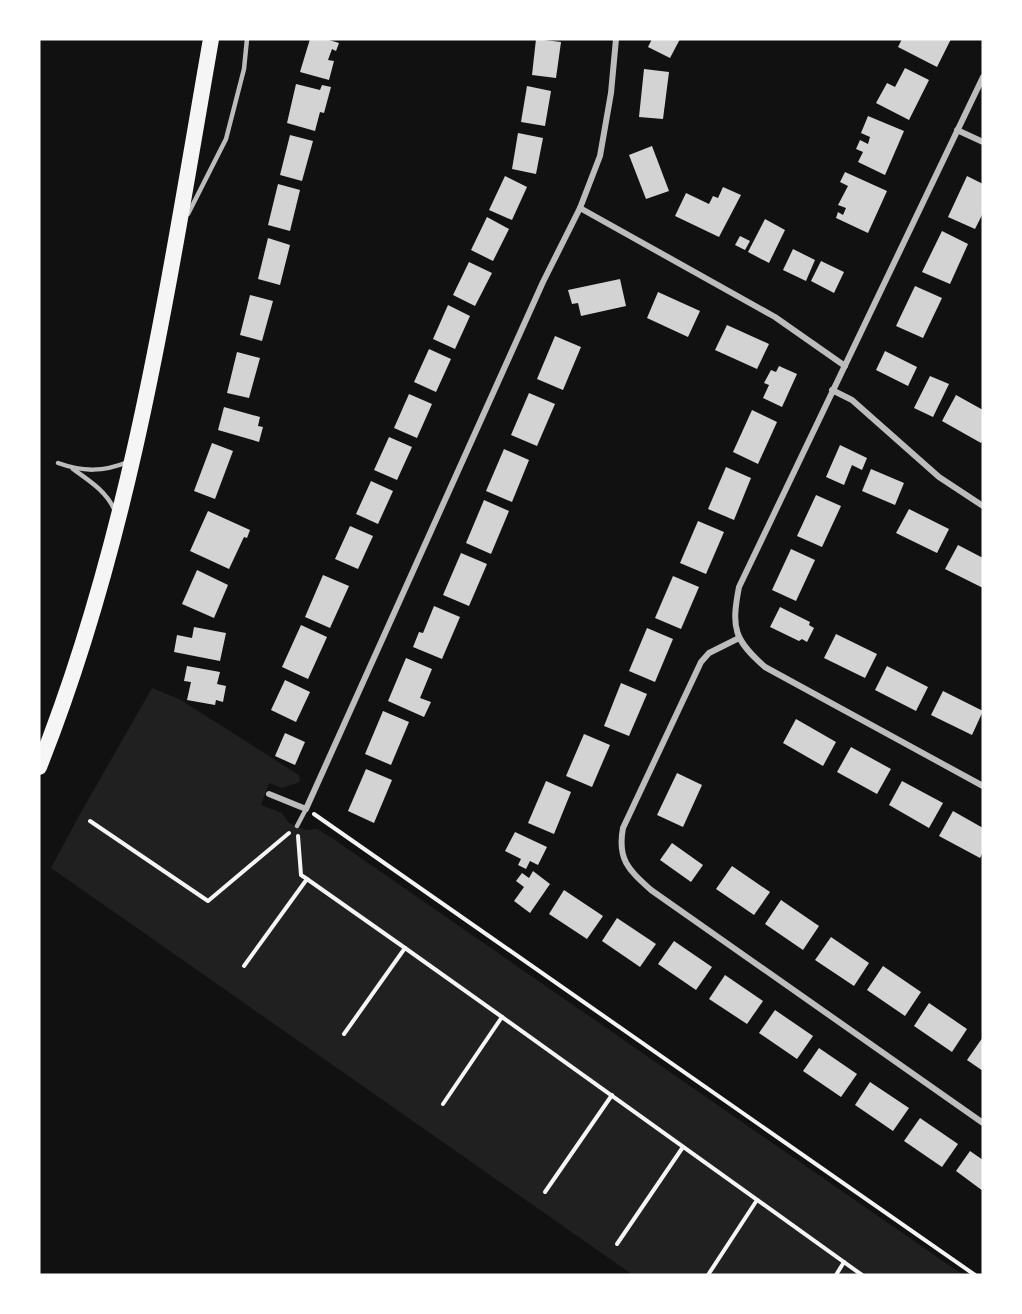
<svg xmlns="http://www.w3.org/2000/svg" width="1022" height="1314" font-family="Commissioner,sans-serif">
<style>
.green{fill:#202020}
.building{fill:#d3d3d3}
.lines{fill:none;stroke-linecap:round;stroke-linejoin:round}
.path{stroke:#f5f5f5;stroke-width:4}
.service{stroke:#bcbcbc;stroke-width:4.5}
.minor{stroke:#bcbcbc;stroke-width:6}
.trunk{stroke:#f5f5f5;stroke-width:16}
</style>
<rect width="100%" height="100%" fill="#111"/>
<path class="green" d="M152,688l29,12 118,75 1,7 -18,6 -13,-5 -8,22 21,8 7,10 17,7 11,-1 15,9 631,437h-330l-582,-407 29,-54z"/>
<g class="building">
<path d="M310,39h16l13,4 -3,8 -4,-2 -4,11 6,1 -5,19 -29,-8z"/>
<path d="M536,39l25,3 -5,36 -24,-3z"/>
<path d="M652,39h28l-10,19 -22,-11z"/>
<path d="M902,39h49l-14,28 -39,-20z"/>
<path d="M905,68l24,12 -20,40 -33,-17 11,-20 8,4z"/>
<path d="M644,69l25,3 -6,47 -24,-2z"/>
<path d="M296,84l24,6 2,-5 9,2 -7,26 -4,-1 -5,19 -28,-8z"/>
<path d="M527,86l24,5 -6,35 -24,-4z"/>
<path d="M868,116l36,15 -19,44 -27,-13 5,-10 -7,-3 4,-9 8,4 2,-7 -9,-4z"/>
<path d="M518,133l25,5 -7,36 -24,-5z"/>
<path d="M290,135l23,6 -11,40 -22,-6z"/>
<path d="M652,146l17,45 -23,8 -17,-44z"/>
<path d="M845,172l42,19 -19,42 -32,-15 2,-6 5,3 3,-7 -8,-3 10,-19 -8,-4z"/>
<path d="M505,176l22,11 -15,33 -23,-10z"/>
<path d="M967,176l16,8v29l-8,16 -27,-12z"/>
<path d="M278,184l22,6 -10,41 -22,-6z"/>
<path d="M723,187l18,8 -22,42 -44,-21 11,-23 23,11 4,-8 5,2z"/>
<path d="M487,217l22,12 -16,32 -22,-11z"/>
<path d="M765,219l20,11 -16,33 -21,-11z"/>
<path d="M942,231l26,13 -18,40 -28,-12z"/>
<path d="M740,236l10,5 -5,9 -10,-5z"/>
<path d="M268,238l22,7 -10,40 -22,-6z"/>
<path d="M793,249l22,11 -9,21 -23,-11z"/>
<path d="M821,261l23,11 -10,21 -23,-12z"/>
<path d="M469,262l23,11 -17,33 -22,-11z"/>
<path d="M620,279l6,27 -45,10 -3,-13 -6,1 -4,-14z"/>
<path d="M915,286l27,12 -19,40 -27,-12z"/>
<path d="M658,292l42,19 -12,26 -41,-19z"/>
<path d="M250,295l23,6 -11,40 -22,-6z"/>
<path d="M448,305l22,11 -15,33 -22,-10z"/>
<path d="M727,325l42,19 -12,25 -42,-19z"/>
<path d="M555,336l26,11 -18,43 -26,-11z"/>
<path d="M429,349l22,10 -15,33 -22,-10z"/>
<path d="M885,351l32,16 -9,19 -32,-16z"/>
<path d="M237,352l23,6 -11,40 -22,-5z"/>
<path d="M779,366l18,8 -15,33 -19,-9 6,-13 -5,-2 7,-13 5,2z"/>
<path d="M930,376l19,8 -16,33 -19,-9z"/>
<path d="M529,393l26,11 -18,42 -26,-11z"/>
<path d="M409,394l23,10 -15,34 -23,-10z"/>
<path d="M956,395l27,15v29l-2,4 -39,-22z"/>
<path d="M224,407l36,10 -2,9 5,1 -4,15 -41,-12z"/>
<path d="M752,410l25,12 -19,42 -25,-12z"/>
<path d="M389,437l23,10 -15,33 -23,-10z"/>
<path d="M212,443l21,8 -18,48 -21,-8z"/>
<path d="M840,445l27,13 -5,12 -10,-5 -8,20 -18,-8z"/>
<path d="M504,449l25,11 -17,42 -26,-11z"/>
<path d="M726,467l25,11 -17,42 -26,-11z"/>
<path d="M871,469l33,14 -9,22 -33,-14z"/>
<path d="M371,481l22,10 -15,33 -22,-10z"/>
<path d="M816,495l25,11 -19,41 -25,-11z"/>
<path d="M484,500l25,11 -18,43 -25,-11z"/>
<path d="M909,509l40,20 -12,24 -41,-20z"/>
<path d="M208,511l42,19 -3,8 -3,-1 -15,32 -39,-18z"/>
<path d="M698,521l26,11 -18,42 -26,-11z"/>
<path d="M350,526l23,10 -15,33 -23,-10z"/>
<path d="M958,545l25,13v30l-38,-19z"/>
<path d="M791,549l24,11 -19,41 -24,-11z"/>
<path d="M461,553l26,11 -18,42 -26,-11z"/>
<path d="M197,570l31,15 -14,33 -32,-14z"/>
<path d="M323,575l26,11 -19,42 -25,-11z"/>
<path d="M673,576l26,11 -18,42 -26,-11z"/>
<path d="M434,606l26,11 -18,42 -29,-12 6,-15 4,1z"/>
<path d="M780,607l30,15 -1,3 5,3 -7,14 -5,-3 -3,2 -29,-14z"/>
<path d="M301,625l26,12 -19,42 -26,-12z"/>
<path d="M194,627l32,6 -6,28 -46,-9 3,-17 15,3z"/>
<path d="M647,628l26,11 -18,43 -26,-11z"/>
<path d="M836,634l41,20 -12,24 -41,-20z"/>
<path d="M406,658l26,11 -12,29 11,4 -7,15 -36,-16z"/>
<path d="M187,666l33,6 -3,12 9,2 -3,16 -7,-2 -1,5 -28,-5 4,-18 -7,-1z"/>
<path d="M887,666l41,21 -12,24 -41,-21z"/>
<path d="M285,680l25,12 -14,30 -25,-12z"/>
<path d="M621,683l26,11 -18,42 -25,-10z"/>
<path d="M943,691l40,20 -11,24 -41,-20z"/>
<path d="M383,711l26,11 -18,43 -26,-11z"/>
<path d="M796,719l40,23 -13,24 -40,-23z"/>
<path d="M285,733l20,9 -10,23 -20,-9z"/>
<path d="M584,734l26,11 -18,42 -26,-11z"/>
<path d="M851,747l40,22 -14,25 -40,-22z"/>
<path d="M366,769l26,11 -18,43 -26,-12z"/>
<path d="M677,773l25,12 -19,42 -26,-12z"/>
<path d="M546,781l25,11 -17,42 -26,-11z"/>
<path d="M902,781l41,22 -14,25 -40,-23z"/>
<path d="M953,811l30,17v24l-3,6 -41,-22z"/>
<path d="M515,832l32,15 -9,18 -8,-4 -4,8 -8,-4 3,-6 -16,-8z"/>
<path d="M672,843l31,22 -12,17 -31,-22z"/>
<path d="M732,866l38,26 -16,23 -38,-26z"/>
<path d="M533,871l17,13 -20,29 -16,-12 10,-14 -8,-6 6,-8 7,5z"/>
<path d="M564,890l39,26 -16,23 -38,-25z"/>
<path d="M781,900l38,26 -16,24 -38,-26z"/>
<path d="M617,918l39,26 -16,23 -38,-26z"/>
<path d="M831,937l38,26 -15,23 -39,-26z"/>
<path d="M674,941l38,26 -16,23 -38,-26z"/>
<path d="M883,966l38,26 -16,24 -38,-26z"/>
<path d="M725,975l38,26 -16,23 -38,-25z"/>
<path d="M929,1003l38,26 -15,23 -38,-26z"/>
<path d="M775,1010l38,26 -16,23 -38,-26z"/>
<path d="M983,1037v34l-16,-11z"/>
<path d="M819,1048l38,26 -16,23 -38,-26z"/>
<path d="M870,1082l39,26 -16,23 -38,-26z"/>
<path d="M920,1118l38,26 -16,23 -38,-26z"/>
<path d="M970,1151l13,9v31l-27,-20z"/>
</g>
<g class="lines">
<g class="path">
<path d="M314,814l661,461"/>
<path d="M90,821l118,80 81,-68"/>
<path d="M298,836l3,39 6,4"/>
<path d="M405,948l97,69 -59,87"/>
<path d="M244,966l63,-87 98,69 -61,86"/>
<path d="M502,1017l360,258"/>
<path d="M545,1192l67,-97"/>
<path d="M617,1244l66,-97"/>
<path d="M708,1275l49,-75"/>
<path d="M836,1275l8,-13"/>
</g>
<g class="service">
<path d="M188,214l38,-75 18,-70 3,-30"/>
<path d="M58,463c25,9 45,9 70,-1"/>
<path d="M73,469c17,12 34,23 42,42"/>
<path d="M297,826l9,-17"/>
</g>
<g class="minor">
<path d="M983,77l-244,510c-8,41 -5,53 26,80l218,119"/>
<path d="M957,130l26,12"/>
<path d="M580,208l195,109 70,49"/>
<path d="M832,390l20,10 87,77 44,29"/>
<path d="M739,638l-30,15 -8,9 -78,166c-6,32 6,42 28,62l332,233"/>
<path d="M269,794l37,15 237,-527 37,-74 20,-52 11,-63 5,-54"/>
</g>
<path class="trunk" d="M39,767c93,-233 129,-482 172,-728"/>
</g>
<rect width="1022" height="1314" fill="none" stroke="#ffffff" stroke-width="81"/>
</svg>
